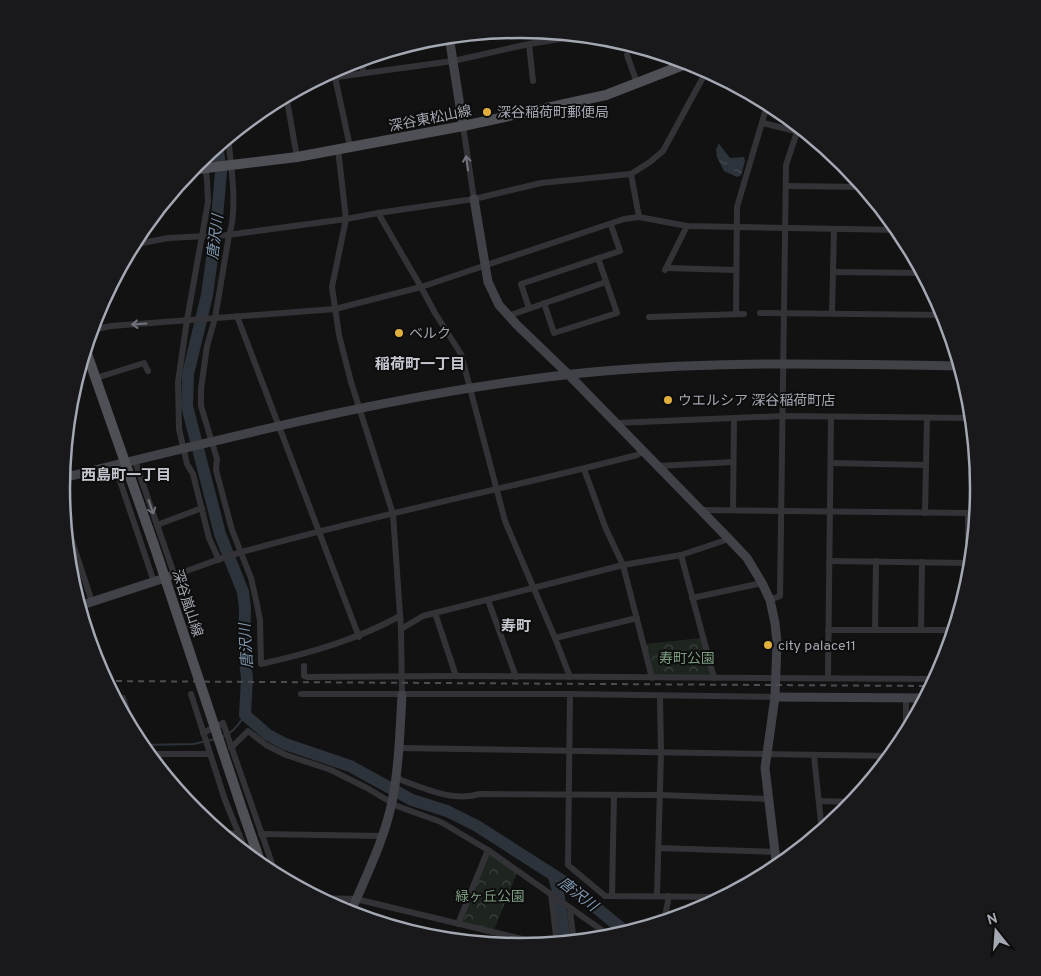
<svg xmlns="http://www.w3.org/2000/svg" width="1041" height="976" font-family="Overpass,'Noto Sans JP',sans-serif">
<style>
.park{fill:url(#park-crowns)}
.water{fill:url(#water-ripples)}
.lines{fill:none;stroke-linecap:round;stroke-linejoin:round}
.stream{stroke:#2c333a;stroke-width:2}
.river{stroke:#2c333a;stroke-width:12}
.street{stroke:#333337;stroke-width:6}
.secondary{stroke:#414247;stroke-width:9}
.primary{stroke:#4f5056;stroke-width:10}
.rail{stroke:#4c4d52;stroke-width:2;stroke-dasharray:6 5;stroke-linecap:butt}
.primary-bridge{stroke:#4f5056;stroke-width:10}
.oneway{stroke:#71737b}
.poi-dot{fill:#e1af3b;stroke:#0d0d0e;stroke-width:2}
.labels{text-anchor:middle;stroke-width:4;stroke-linejoin:round;paint-order:stroke}
.poi-label{font-size:14px;fill:#a4a8b2;stroke:#0d0d0e;text-anchor:start}
.street-label{font-size:14px;fill:#a4a8b2;stroke:#0d0d0e}
.park-label{font-size:14px;fill:#7c9c7f;stroke:#0d0d0e}
.water-label{font-size:15px;font-style:italic;fill:#7d94ab;stroke:#0d0d0e}
.neighbourhood-label{font-size:15px;font-weight:bold;fill:#c5c7cf;stroke:#0d0d0e}
.rim{fill:none;stroke:#a4a8b2;stroke-width:2.5}
</style>
<defs>
<pattern id="park-crowns" width="20" height="18" patternUnits="userSpaceOnUse" patternTransform="scale(1.25)"><rect width="20" height="18" fill="#1e251f"/><path d="M2 6a3 3 0 1 1 6 0M12 15a3 3 0 1 1 6 0" fill="none" stroke="#3c423d"/></pattern>
<pattern id="water-ripples" width="26" height="14" patternUnits="userSpaceOnUse" patternTransform="scale(1.25)"><rect width="26" height="14" fill="#2c333a"/><path d="M2 4q2-2 4 0t4 0M15 11q2-2 4 0t4 0" fill="none" stroke="#484e54"/></pattern>
</defs>
<rect width="100%" height="100%" fill="#121213"/>
<g class="park">
<path d="M701,638l10,38h-57l-9,-32z"/>
<path d="M489,854l28,19 -23,57 -32,-8z"/>
</g>
<path class="water" d="M719,144l11,14 14,-1 1,4 -4,14 -4,2 -13,-6 -7,-14 -1,-8z"/>
<g class="lines">
<g class="stream">
<path d="M222,737c10,-3 18,-14 23,-22"/>
<path d="M140,745l54,-1 21,-5"/>
</g>
<g class="river">
<path d="M217,145l4,27 -5,57 -9,66 -19,79 -1,32 33,128 23,58 2,16 -1,44 3,26 -2,37 23,20 17,9 65,22 62,34 35,11 30,15 89,57 61,50"/>
<path d="M554,877l4,14 7,52"/>
</g>
<g class="street">
<path d="M529,44l4,37"/>
<path d="M627,55l10,28"/>
<path d="M362,59l1,13"/>
<path d="M335,77l15,70"/>
<path d="M315,80l138,-19 76,-17 55,-9"/>
<path d="M286,95l11,62"/>
<path d="M763,123l48,12"/>
<path d="M463,126l11,73"/>
<path d="M228,137c3,26 10,74 1,98l-14,83 -8,28 -6,43v17l16,53 -1,11 16,60 19,48 5,22 4,20 1,44c49,-11 95,-24 139,-48"/>
<path d="M338,149l8,70 -14,68 7,48 12,47 42,132 8,115 1,66"/>
<path d="M204,157l3,23 1,22 -21,118 -9,62 1,47 8,35 6,10 16,64 10,22"/>
<path d="M631,174l8,43"/>
<path d="M786,186l79,1"/>
<path d="M378,213l43,74 14,26 26,41 44,167 50,117 15,39"/>
<path d="M132,245l36,-7 59,-3 119,-16 32,-6 96,-14 67,-16 90,-9 19,-12 13,-11 44,-81"/>
<path d="M666,268l70,2"/>
<path d="M665,270l22,-44"/>
<path d="M833,272l91,1"/>
<path d="M544,303l10,30 63,-20 -19,-55"/>
<path d="M529,308l-8,-24 99,-33 -9,-26"/>
<path d="M760,313l186,2"/>
<path d="M832,313l2,-84"/>
<path d="M736,314l1,-107 31,-105"/>
<path d="M237,316l122,321"/>
<path d="M508,316l98,-34"/>
<path d="M649,317l95,-3"/>
<path d="M91,330l20,-4 224,-17 86,-22 203,-68 15,-2 48,9 213,4"/>
<path d="M96,378l48,-15 4,8"/>
<path d="M616,423l167,-7 190,2"/>
<path d="M135,461l57,165 -2,1"/>
<path d="M831,463l95,2"/>
<path d="M658,466l75,-4"/>
<path d="M584,469l22,60 17,36 29,113"/>
<path d="M119,478l35,104"/>
<path d="M702,510l266,3 10,-5"/>
<path d="M733,510l1,-92"/>
<path d="M925,513l2,-95"/>
<path d="M64,517l28,85"/>
<path d="M157,525l45,-17"/>
<path d="M681,555l33,123"/>
<path d="M829,561l140,2"/>
<path d="M174,575c23,-7 45,-17 68,-23 131,-37 264,-63 395,-97l7,-4"/>
<path d="M968,587v-74"/>
<path d="M692,598l70,-15"/>
<path d="M488,600l28,77"/>
<path d="M770,600l10,-4 6,-431 11,-33"/>
<path d="M435,613l21,63"/>
<path d="M401,629l22,-13 200,-51 58,-10 48,-16"/>
<path d="M828,630h127"/>
<path d="M875,630l1,-69"/>
<path d="M921,630l1,-68"/>
<path d="M555,638l82,-20"/>
<path d="M304,666v10l3,1 149,-1 481,3"/>
<path d="M828,678l3,-261"/>
<path d="M191,694l34,106 22,54"/>
<path d="M301,694h269l205,3"/>
<path d="M570,694l-2,171 37,31 119,1"/>
<path d="M906,697v39"/>
<path d="M123,698l13,40"/>
<path d="M203,733l20,-10 53,152"/>
<path d="M231,748l17,-17 18,14 20,10 45,15 36,18 30,18 44,16 47,28 125,88"/>
<path d="M399,748l493,8"/>
<path d="M148,754h62"/>
<path d="M814,756l8,76"/>
<path d="M396,776l5,4c25,9 52,22 79,14l180,1 109,4"/>
<path d="M819,801l35,1"/>
<path d="M221,833l18,1"/>
<path d="M261,834l121,2"/>
<path d="M659,848l116,4"/>
<path d="M551,894l6,50"/>
<path d="M657,895l4,-142 -1,-57"/>
<path d="M612,896l2,-101"/>
<path d="M318,898l38,1 191,46"/>
<path d="M572,909l-2,3 4,30"/>
<path d="M664,922l5,-26"/>
<path d="M458,924l30,-74"/>
</g>
<g class="secondary">
<path d="M449,36l14,90"/>
<path d="M474,199l14,83 11,23 18,20 52,50 160,164 18,19 15,25 8,17 5,23 2,19 -2,55 -10,71 12,101"/>
<path d="M62,478c168,-41 338,-85 511,-104 129,-14 259,-10 388,-8"/>
<path d="M79,606l95,-31"/>
<path d="M775,697l152,1"/>
<path d="M350,914c15,-36 34,-73 42,-112 7,-35 8,-72 10,-107"/>
</g>
<g class="primary">
<path d="M190,170l107,-13 166,-31 143,-31 85,-33"/>
<path d="M85,348l69,197"/>
<path d="M243,812l19,55"/>
</g>
<path class="rail" d="M105,681l828,5"/>
<path class="primary-bridge" d="M154,545l89,267"/>
</g>
<defs><path id="oneway-shaft" d="M-6 0H5M1.5-3L5.5 0L1.5 3" fill="none" stroke-width="1.6" stroke-linecap="round" stroke-linejoin="round" transform="scale(1.25)"/></defs>
<g class="oneway">
<use href="#oneway-shaft" transform="translate(467 163) rotate(-98)"/>
<use href="#oneway-shaft" transform="translate(139 324) rotate(176)"/>
<use href="#oneway-shaft" transform="translate(151 507) rotate(71)"/>
</g>
<g class="poi-dot">
<circle cx="487" cy="112" r="5"/>
<circle cx="399" cy="333" r="5"/>
<circle cx="668" cy="400" r="5"/>
<circle cx="768" cy="645" r="5"/>
</g>
<g class="labels">
<g class="poi-label">
<text x="497" y="117">深谷稲荷町郵便局</text>
<text x="409" y="338">ベルク</text>
<text x="678" y="405">ウエルシア 深谷稲荷町店</text>
<text x="778" y="650">city palace11</text>
</g>
<g class="street-label">
<text transform="translate(430 118) rotate(-11)" y="5">深谷東松山線</text>
<text transform="translate(188 603) rotate(72)" y="5">深谷嵐山線</text>
</g>
<g class="park-label">
<text x="687" y="663">寿町公園</text>
<text x="490" y="901">緑ヶ丘公園</text>
</g>
<g class="water-label">
<text transform="translate(215 237) rotate(-83)" y="5">唐沢川</text>
<text transform="translate(246 646) rotate(-93)" y="5">唐沢川</text>
<text transform="translate(578 894) rotate(38)" y="5">唐沢川</text>
</g>
<g class="neighbourhood-label">
<text x="420" y="369">稲荷町一丁目</text>
<text x="126" y="480">西島町一丁目</text>
<text x="516" y="631">寿町</text>
</g>
</g>
<path d="M0 0H1041V976H0ZM70 488a450 450 0 1 1 900 0a450 450 0 1 1-900 0Z" fill="#19191b" fill-rule="evenodd"/>
<path class="rim" d="M70 488a450 450 0 1 1 900 0a450 450 0 1 1-900 0Z"/>
<g transform="translate(996 931) rotate(343)" stroke="#0d0d0e" stroke-width="4" paint-order="stroke">
<path d="M0-4L9 19L0 12L-9 19Z" fill="#a4a8b2"/>
<text y="-8" font-size="14" font-weight="bold" text-anchor="middle" fill="#a4a8b2">N</text>
</g>
</svg>
